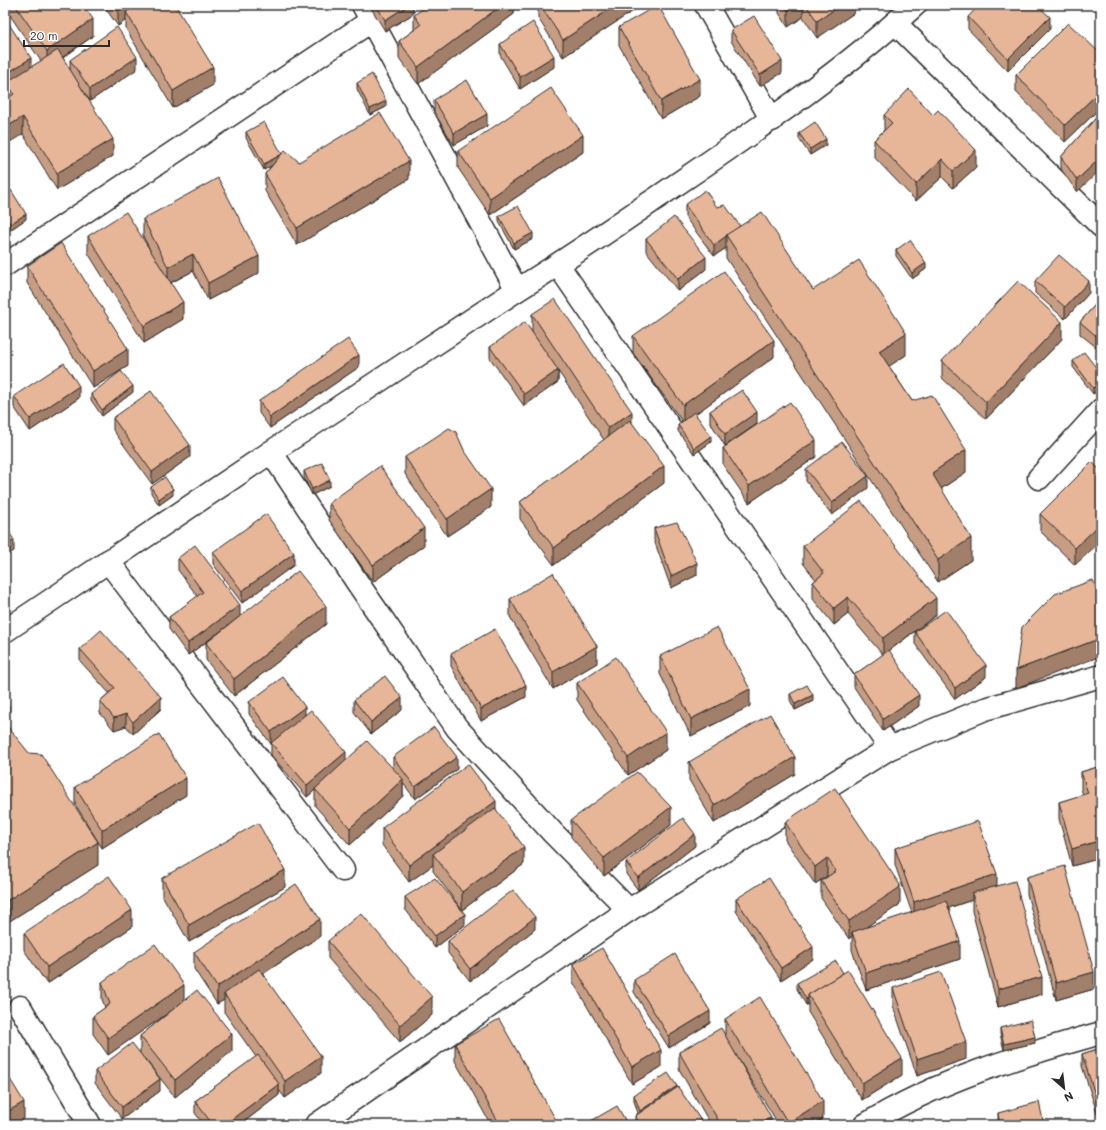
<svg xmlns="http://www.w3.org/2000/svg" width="1106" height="1130" font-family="Mali,sans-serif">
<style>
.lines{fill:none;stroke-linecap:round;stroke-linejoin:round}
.minor-casing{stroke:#2b2b2b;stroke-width:25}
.minor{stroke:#fff;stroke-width:22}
.wall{fill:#c79d83;stroke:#2b2b2b}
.shaded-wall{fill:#a27f6a;stroke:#2b2b2b}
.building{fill:#e7b698;stroke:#2b2b2b}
</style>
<rect width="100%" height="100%" fill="#fff"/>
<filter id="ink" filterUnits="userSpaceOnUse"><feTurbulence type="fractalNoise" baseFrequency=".025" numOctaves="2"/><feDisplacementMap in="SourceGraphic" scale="8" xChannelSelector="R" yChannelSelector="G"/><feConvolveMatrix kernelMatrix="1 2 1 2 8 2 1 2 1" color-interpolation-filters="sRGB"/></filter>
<g filter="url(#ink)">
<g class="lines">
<g class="minor-casing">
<g id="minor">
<path d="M363,5l154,285"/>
<path d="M706,5l66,115"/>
<path d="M895,23l206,203"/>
<path d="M5,265l366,-244"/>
<path d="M558,265l332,483"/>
<path d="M271,452l88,133 98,143 96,105 76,77"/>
<path d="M1039,478l62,-68"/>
<path d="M108,561l235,309"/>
<path d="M5,631l266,-179 246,-162c58,-35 113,-74 169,-112 79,-54 158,-108 229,-173"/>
<path d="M20,1007l70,118"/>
<path d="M316,1125l313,-215 261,-162 95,-39 116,-33"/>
<path d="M865,1125c73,-45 154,-69 236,-92"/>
</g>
</g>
<use href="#minor" class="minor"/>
</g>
<g class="wall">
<path d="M5,5h78l10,31 -30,22 7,12v-10l67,9 -47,32 -11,-16 34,71 -56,34 -34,-56 -16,-35v-14l-1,1 -1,-1v-67l26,49 10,-6 -36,-53z"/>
<path d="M103,5h72l38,80 -40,23 -47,-79v-9l-8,6z"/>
<path d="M371,5h42v9l-28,17 -14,-23z"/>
<path d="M514,5v9l-96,70 -19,-26v-17l15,-11v-15z"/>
<path d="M526,5h11l-8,5z"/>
<path d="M538,5h104l-79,52 -25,-39z"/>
<path d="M779,5h75v8l-37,25 -14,-21 -15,10 -9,-14z"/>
<path d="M968,17l82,12 -42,42 -40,-42z"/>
<path d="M619,27l81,69 -39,23 -42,-74z"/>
<path d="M731,30l51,43 -22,13 -29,-45z"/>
<path d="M500,44l54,23 -34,22 -20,-34z"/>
<path d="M1101,54v53l-36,35 -49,-50v-17z"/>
<path d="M357,83l29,24 -16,8 -13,-26z"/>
<path d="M434,100l53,26 -33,19 -20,-33z"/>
<path d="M1101,112l-24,80 -16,-23v-12z"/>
<path d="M884,115l92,52 -23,21 -11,-11 -26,24 -42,-44v-17l10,-10z"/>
<path d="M246,132l36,22 17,8 110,17 -112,66 -32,-54v-17l7,-9 -8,5 -18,-32z"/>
<path d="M799,133l27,12 -16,10 -11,-16z"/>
<path d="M458,151l125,1 -93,63 -32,-47z"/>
<path d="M5,194l21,25 -16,11 -5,-9z"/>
<path d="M685,205l32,2 96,83 93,65 -17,11 23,35 54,71 -25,17 30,71 -33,22 -212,-324v-10l-12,8 -29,-39z"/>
<path d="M499,216l34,23 -19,10 -15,-27z"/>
<path d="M143,219l116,54 -51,27 -15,-29 -22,12 12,36 -39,24 -56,-90v-17l62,14 -7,-14z"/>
<path d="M646,239l60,30 -28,22 -32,-40z"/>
<path d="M896,250l30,19 -14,10 -16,-23z"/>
<path d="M27,266l101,100 -35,22 -66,-105z"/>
<path d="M1035,281l54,12 -24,26 -30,-26z"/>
<path d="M1101,298v53l-21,-17v-12z"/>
<path d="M532,314l100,109 32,60 -110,82 -34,-46v-17l84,-62 -46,-69v11l-34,24 -34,-48v-11l42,-15z"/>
<path d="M633,336l141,21 -79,57 16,28 -17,12 -16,-23v-6l4,-4 -49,-68z"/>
<path d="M1062,339l-76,80 -44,-41v-17z"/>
<path d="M1073,361l28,13v14l-8,6 -20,-27z"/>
<path d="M359,367l-89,61 -11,-15v-12z"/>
<path d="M133,392l-31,24 -11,-16v-6z"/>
<path d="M14,396l65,2 -49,33 -16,-24z"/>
<path d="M710,411l47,13 -32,22 -15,-24z"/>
<path d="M113,418l77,39 -38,27 -39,-54z"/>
<path d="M723,448l93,9 -67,46 -26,-38z"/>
<path d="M405,457l86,50 -44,29 -42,-62z"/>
<path d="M1092,462l-17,103 -35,-34v-17z"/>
<path d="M806,469l62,19 -36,27 -26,-34z"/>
<path d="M304,471l26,15 -18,9 -8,-18z"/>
<path d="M151,487l22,8 -14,10 -8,-12z"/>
<path d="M329,503l95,42 -51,37 -44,-62z"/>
<path d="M654,528l43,47 -26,13 -17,-48z"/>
<path d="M803,546l133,69 -47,36 30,55 -36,25 -29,-44v-12l29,-20 -35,-41 -14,11 -21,-26v-17l3,-2 -13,-17z"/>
<path d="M213,552l81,13 -52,38 -29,-39z"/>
<path d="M178,558l62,58 86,8 -92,72 -28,-36v-17l17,-13 -35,25 -19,-26v-12l29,-20 -20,-27z"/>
<path d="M510,599l87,64 -44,26 -43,-72z"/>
<path d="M915,632l71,45 -31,22 -40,-55z"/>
<path d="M80,649l81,60 -28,25 -7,-8 -12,4 -14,-17v-12l9,-8 -29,-32z"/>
<path d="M451,654l75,43 -45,24 -30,-55z"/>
<path d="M660,656l90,50 -59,30 -31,-62z"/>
<path d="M577,683l89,67 -38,25 -51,-75z"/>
<path d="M790,694l23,7 -18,9 -5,-10z"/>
<path d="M354,700l48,10 -31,24 -17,-22z"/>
<path d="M249,702l56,12 41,46 47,8v-11l64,12 -42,30 -12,-16v13l-53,49 -35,-39v-16l-8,7 -36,-42v-11l-22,-30z"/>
<path d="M5,729l93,136 -90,57 -3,-4z"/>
<path d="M689,762l106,12 -81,49 -25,-43z"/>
<path d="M1101,766v92l-29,8 -13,-47v-17l24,-7 -2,-6v-17z"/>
<path d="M75,787l111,8 -84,53 -27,-44z"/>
<path d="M571,820l100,5 -67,51 -33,-39z"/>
<path d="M785,822l115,80 -1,3 -35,23 48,-15 -17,-48v-17l102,38 45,108 -44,13 -26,-96v-11l-23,8 11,51 -94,31 -14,-40v-14l-3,3 -28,-41v-17l6,-4v-1l-12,8 -30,-44z"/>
<path d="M382,828l142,36 -62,46 -29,-39v-6l-24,17 -27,-37z"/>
<path d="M695,846l-57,44 -12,-16v-12z"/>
<path d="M1027,877l67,112 -38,11 -29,-106z"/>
<path d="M162,878l123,9 -96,55 -27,-47z"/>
<path d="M405,897l60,28 -30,23 -30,-39z"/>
<path d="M736,899l77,60 -32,21 -45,-69z"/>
<path d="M132,927l-85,57 -23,-34v-17z"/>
<path d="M535,929l-65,52 -22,-28v-12z"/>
<path d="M320,936l-57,38 58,99 -36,25 -6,-8v5l-39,30h-36l-9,-12v-12l61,-44 -32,-45v-12l-7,4 -23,-35v-17z"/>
<path d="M328,941l104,74 -32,27 -72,-84z"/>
<path d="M573,964l88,103 -29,17 -59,-102z"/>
<path d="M634,980l76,43 -41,25 -35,-56z"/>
<path d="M102,982l82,19 48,50 -57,46 -30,-38 15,32 -38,28 -27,-36v-12l45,-18v-17l36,-29 -68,48 -15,-21v-18l12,-8 -3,-9z"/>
<path d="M797,983l105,92 -40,25 -54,-88v-8l-2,1 -9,-16z"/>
<path d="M893,988l73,71 -49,17 -24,-70z"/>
<path d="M725,1019l98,100 -10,6h-34l-48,-78 40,78h-60l-32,-56v-17l46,-17z"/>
<path d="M1000,1028l35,15 -31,7 -4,-16z"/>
<path d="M455,1044l101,81h-65l-36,-64z"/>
<path d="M1101,1048l-2,71 -17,-53v-12z"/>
<path d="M677,1087l27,38h-69v-9l3,-3 -4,-12v-6z"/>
<path d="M998,1113l46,12h-46z"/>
</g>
<g class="shaded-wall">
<path d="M124,5h24l-22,7v8l-8,6v-17z"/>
<path d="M409,5h4v9l-28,17v-11z"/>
<path d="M502,5h12v9l-96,70v-17z"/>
<path d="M529,5h8l-8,5z"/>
<path d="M616,5h26l-79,52v-17z"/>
<path d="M795,5h8v12l-15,10v-17z"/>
<path d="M841,5h13v8l-37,25v-17z"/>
<path d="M1050,17v12l-42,42v-12z"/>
<path d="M93,19v17l-46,32v-17z"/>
<path d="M554,56v11l-34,22v-12z"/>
<path d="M137,57v12l-47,32v-12z"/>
<path d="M31,58v11l-24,13v3l-1,1v-12z"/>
<path d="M782,61v12l-22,13v-11z"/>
<path d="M213,67v18l-40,23v-17z"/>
<path d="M700,79v17l-39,23v-18z"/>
<path d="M1101,90v17l-36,35v-17z"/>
<path d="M386,101v6l-16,8v-6z"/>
<path d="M487,114v12l-33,19v-12z"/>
<path d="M23,117v17l-18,11v-17z"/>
<path d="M583,135v17l-93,63v-17z"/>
<path d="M113,139v17l-56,34v-17z"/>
<path d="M826,139v6l-16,10v-6z"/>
<path d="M976,150v17l-23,21v-17z"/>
<path d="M282,154v6l-18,10v-6z"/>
<path d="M1101,157v12l-24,23v-12z"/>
<path d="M942,159v18l-26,24v-17z"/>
<path d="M409,161v18l-112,66v-17z"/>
<path d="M26,214v5l-16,11v-6z"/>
<path d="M533,233v6l-19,10v-6z"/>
<path d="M726,236v12l-12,8v-11z"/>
<path d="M193,254v17l-25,13v-17z"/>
<path d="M259,256v17l-51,27v-17z"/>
<path d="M706,257v12l-28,22v-12z"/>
<path d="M926,263v6l-14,10v-6z"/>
<path d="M1089,281v12l-24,26v-12z"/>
<path d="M183,302v17l-39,24v-17z"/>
<path d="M1062,322v17l-76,80v-17z"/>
<path d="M906,333v22l-27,18v-22z"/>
<path d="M774,340v17l-91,66v-18z"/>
<path d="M128,349v17l-35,22v-17z"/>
<path d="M359,355v12l-89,61v-11z"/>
<path d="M558,370v12l-34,24v-12z"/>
<path d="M1101,382v6l-8,6v-6z"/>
<path d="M79,386v12l-49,33v-12z"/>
<path d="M133,386v6l-31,24v-6z"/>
<path d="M632,412v18l-24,16v-18z"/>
<path d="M757,412v12l-32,22v-12z"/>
<path d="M711,436v6l-17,12v-6z"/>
<path d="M816,440v17l-67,46v-17z"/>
<path d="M190,445v12l-38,27v-12z"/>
<path d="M966,450v22l-34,23v-22z"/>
<path d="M664,466v17l-110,82v-17z"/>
<path d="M868,476v12l-36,27v-12z"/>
<path d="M330,480v6l-18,9v-6z"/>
<path d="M173,489v6l-14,10v-6z"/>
<path d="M491,489v18l-44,29v-17z"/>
<path d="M1101,523v18l-26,24v-17z"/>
<path d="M424,528v17l-51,37v-17z"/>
<path d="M971,538v22l-33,22v-22z"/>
<path d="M14,540v11l-9,6v-11z"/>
<path d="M294,553v12l-52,38v-12z"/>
<path d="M697,563v12l-26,13v-12z"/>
<path d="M848,597v17l-14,11v-17z"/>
<path d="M936,598v17l-53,40v-17z"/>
<path d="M240,605v12l-52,38v-12z"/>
<path d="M326,606v18l-92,72v-17z"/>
<path d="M1101,638v18l-85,32v-18z"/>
<path d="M597,646v17l-44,26v-17z"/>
<path d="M986,665v12l-31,22v-11z"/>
<path d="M526,685v12l-45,24v-12z"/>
<path d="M750,689v17l-59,30v-17z"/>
<path d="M813,695v6l-18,9v-6z"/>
<path d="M919,695v11l-36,25v-12z"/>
<path d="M161,697v12l-28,25v-12z"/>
<path d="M402,698v12l-31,24v-12z"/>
<path d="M9,706v6l-4,3v-6z"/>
<path d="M305,707v12l-34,25v-12z"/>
<path d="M126,714v12l-12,4v-12z"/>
<path d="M666,732v18l-38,25v-17z"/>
<path d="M346,752v11l-31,26v1l-8,7v-12z"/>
<path d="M457,757v12l-42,30v-12z"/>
<path d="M795,757v17l-81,49v-18z"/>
<path d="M186,778v17l-84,53v-18z"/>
<path d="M403,779v17l-53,49v-17z"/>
<path d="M496,801v17l-63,36v11l-24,17v-17z"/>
<path d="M671,807v18l-67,51v-18z"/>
<path d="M695,834v12l-57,44v-12z"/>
<path d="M1101,840v18l-29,8v-17z"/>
<path d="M98,842v23l-90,57v-22z"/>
<path d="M524,847v17l-62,46v-18z"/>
<path d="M827,858v18l-12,8v-17z"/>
<path d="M285,870v17l-96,55v-17z"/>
<path d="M997,874v18l-25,1v7l-58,19v-17z"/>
<path d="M900,885v17l-1,3 -46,31 -1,-4v4l-3,3v-18z"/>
<path d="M132,910v17l-85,57v-17z"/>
<path d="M465,914v11l-30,23v-12z"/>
<path d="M535,917v12l-65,52v-12z"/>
<path d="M320,919v17l-94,62 -2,-4v6l-7,4v-17z"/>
<path d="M960,941v18l-94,31v-17z"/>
<path d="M813,947v12l-32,21v-12z"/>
<path d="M1094,972v17l-38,11v-17z"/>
<path d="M1042,977v17l-44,13v-18z"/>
<path d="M184,985v17l-76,53v-17z"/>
<path d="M432,997v18l-32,27v-17z"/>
<path d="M808,998v6l-2,1v-6z"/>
<path d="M710,1011v12l-41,25v-12z"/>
<path d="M232,1034v17l-57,46v-17z"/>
<path d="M1035,1037v6l-31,7v-6z"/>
<path d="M966,1042v17l-49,17v-17z"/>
<path d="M661,1050v17l-29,17v-17z"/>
<path d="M321,1056v17l-36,25v-17z"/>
<path d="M902,1058v17l-40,25v-17z"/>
<path d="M160,1079v12l-38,28v-12z"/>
<path d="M279,1084v11l-39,30h-16z"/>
<path d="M677,1086v6l-37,25v-6z"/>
<path d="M823,1101v18l-10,6h-25v-2z"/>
<path d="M24,1102v17l-10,6h-9v-12z"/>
<rect x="1099" y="1107" width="2" height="12"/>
<path d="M771,1117v8h-14z"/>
<path d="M556,1120v5h-8z"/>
</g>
<g class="building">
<path d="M15,5h68l10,14 -46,32z"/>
<path d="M115,5h9l-6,4z"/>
<path d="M137,5h38l38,62 -40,24 -47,-79z"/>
<path d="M376,5h33l-24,15z"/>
<path d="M428,5h74l-84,62 -19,-26 22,-16 -7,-10z"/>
<path d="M540,5h76l-53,35z"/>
<path d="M658,5l42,74 -39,22 -42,-74z"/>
<path d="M785,5h10l-7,5z"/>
<path d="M806,5h35l-24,16z"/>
<path d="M979,5h58l13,12 -42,42 -40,-42z"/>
<path d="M754,16l28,45 -22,14 -29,-45z"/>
<path d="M5,18l26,40 -25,16 -1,-1z"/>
<path d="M533,22l21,34 -34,21 -20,-33z"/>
<path d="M1068,23l33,31v36l-36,35 -49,-50z"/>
<path d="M117,27l20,30 -47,32 -20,-29z"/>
<path d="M58,50l55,89 -56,34 -34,-56 -18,11v-28l9,-6 -7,-12z"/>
<path d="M372,74l14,27 -16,8 -13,-26z"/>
<path d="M467,80l20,34 -33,19 -20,-33z"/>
<path d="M551,88l32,47 -93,63 -32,-47z"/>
<path d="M909,89l24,26 5,-5 38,40 -23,21 -11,-12 -26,25 -42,-44 18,-17 -8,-8z"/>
<path d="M1101,112v45l-24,23 -16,-23z"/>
<path d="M380,113l29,48 -112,67 -32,-54 20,-24 14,12z"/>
<path d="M264,122l18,32 -18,10 -18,-32z"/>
<path d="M815,122l11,17 -16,10 -11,-16z"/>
<path d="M218,178l41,78 -51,27 -15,-29 -25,13 -25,-48z"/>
<path d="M11,190l15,24 -16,10 -5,-9v-21z"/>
<path d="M705,190l12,17 8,-2 15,21 -26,19 -29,-40z"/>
<path d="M518,206l15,27 -19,10 -15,-27z"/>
<path d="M126,212l57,90 -39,24 -56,-90z"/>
<path d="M762,212l51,78 46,-30 47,73 -27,18 33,50 20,-6 34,55 -34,23 39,65 -33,22 -212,-325z"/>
<path d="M674,217l32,40 -28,22 -32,-40z"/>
<path d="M910,240l16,23 -14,10 -16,-23z"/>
<path d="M61,243l67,106 -35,22 -66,-105z"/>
<path d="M1059,255l30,26 -24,26 -30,-26z"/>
<path d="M724,271l50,69 -91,65 -50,-69z"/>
<path d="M1018,281l44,41 -76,80 -44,-41z"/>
<path d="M1101,298v42l-21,-18z"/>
<path d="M555,299l77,113 -24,16 -76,-114z"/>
<path d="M525,322l33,48 -34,24 -34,-47z"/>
<path d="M348,339l11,16 -89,62 -11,-16z"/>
<path d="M1084,352l17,22v8l-8,6 -20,-27z"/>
<path d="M64,363l15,23 -49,33 -16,-23z"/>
<path d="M121,371l12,15 -31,24 -11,-16z"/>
<path d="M742,390l15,22 -32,22 -15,-23z"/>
<path d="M151,391l39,54 -38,27 -39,-54z"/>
<path d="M790,402l26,38 -67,46 -26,-38z"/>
<path d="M694,412l17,24 -17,12 -16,-23z"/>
<path d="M630,420l34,46 -110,82 -34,-46z"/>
<path d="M449,428l7,4 8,18 27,39 -44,30 -42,-62z"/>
<path d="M842,442l26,34 -36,27 -26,-34z"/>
<path d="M1092,462l9,9v52l-26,25 -35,-34z"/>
<path d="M322,463l8,17 -18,9 -8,-18z"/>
<path d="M380,466l44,62 -51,37 -44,-62z"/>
<path d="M165,477l8,12 -14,10 -8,-12z"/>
<path d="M861,501l75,97 -53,40 -35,-41 -14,11 -21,-26 11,-9 -21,-27z"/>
<path d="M266,514l28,39 -52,38 -29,-39z"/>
<path d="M677,522l20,41 -26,13 -17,-48z"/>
<path d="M5,526l9,14 -9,6z"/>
<path d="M195,545l45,60 -52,38 -19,-26 34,-25 -25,-34z"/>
<path d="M298,571l28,35 -92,73 -28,-36z"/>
<path d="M553,573l44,73 -44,26 -43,-73z"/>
<path d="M1093,580l8,22v36l-85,32 6,-43 33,-33z"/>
<path d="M946,610l40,55 -31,23 -40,-56z"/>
<path d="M717,627l33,62 -59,30 -31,-63z"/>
<path d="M495,629l31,56 -45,24 -30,-55z"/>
<path d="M101,630l60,67 -28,25 -7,-8 -12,4 -14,-17 15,-13 -35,-39z"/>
<path d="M889,650l30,45 -36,24 -29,-44z"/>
<path d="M616,657l50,75 -38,26 -51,-75z"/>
<path d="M385,676l17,22 -31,24 -17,-22z"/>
<path d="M283,677l22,30 -34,25 -22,-30z"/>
<path d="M807,685l6,10 -18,9 -5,-10z"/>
<path d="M5,701l4,5 -4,3z"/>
<path d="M311,710l35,42 -39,33 -36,-42z"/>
<path d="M770,714l25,43 -81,48 -25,-43z"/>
<path d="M8,727l21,26 12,1 57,88 -90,58 -3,-5v-166z"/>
<path d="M434,727l23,30 -42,30 -22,-30z"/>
<path d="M159,734l27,44 -84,52 -27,-43z"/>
<path d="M367,741l36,38 -53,49 -35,-39z"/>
<path d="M468,764l28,37 -87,64 -27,-37z"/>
<path d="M1101,766v74l-29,9 -13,-47 29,-9 -7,-21z"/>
<path d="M637,772l34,35 -67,51 -33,-38z"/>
<path d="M835,788l65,97 -1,3 -50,33 -28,-40 15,-10 -9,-13 -12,9 -30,-45z"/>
<path d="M495,808l29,39 -62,45 -29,-38z"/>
<path d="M683,818l12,16 -57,44 -12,-16z"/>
<path d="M978,821l19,53 -83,28 -19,-54z"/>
<path d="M258,823l27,47 -96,55 -27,-47z"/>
<path d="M1065,866l29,106 -38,11 -29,-106z"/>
<path d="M109,876l23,34 -85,57 -23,-34z"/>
<path d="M435,878l30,36 -30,22 -30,-39z"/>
<path d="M769,878l44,69 -32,21 -45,-69z"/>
<path d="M1015,881l27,96 -44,12 -26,-96z"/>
<path d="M296,884l24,35 -103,68 -23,-35z"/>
<path d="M513,890l22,27 -65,52 -22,-28z"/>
<path d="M946,901l14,40 -94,32 -14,-41z"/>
<path d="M361,913l71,84 -32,28 -72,-84z"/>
<path d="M155,944l29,41 -76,53 -15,-22 17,-12 -8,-22z"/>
<path d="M602,948l59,102 -29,17 -59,-103z"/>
<path d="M675,954l35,57 -41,25 -35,-56z"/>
<path d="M836,961l7,12 -35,22v3l-2,1 -9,-16z"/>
<path d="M259,969l62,87 -36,25 -61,-87z"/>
<path d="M848,970l54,88 -40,25 -54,-88z"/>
<path d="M941,972l25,70 -49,17 -24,-71z"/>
<path d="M197,990l35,44 -57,46 -35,-44z"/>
<path d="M760,997l63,104 -35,22 -63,-104z"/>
<path d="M499,1019l57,101 -8,5h-48l-45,-81z"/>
<path d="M1031,1020l4,17 -31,7 -4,-16z"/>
<path d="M721,1028l50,89 -14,8h-36l-42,-73z"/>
<path d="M132,1043l28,36 -38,28 -27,-36z"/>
<path d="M1101,1048v59h-2l-17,-53z"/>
<path d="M258,1055l21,29 -55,41h-11l-18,-24z"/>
<path d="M5,1071l19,31 -19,11z"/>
<path d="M668,1073l9,13 -37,25 -6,-16z"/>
<path d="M678,1087l26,38h-63l-6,-9z"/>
<path d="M1039,1102l5,23h-44l-2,-12z"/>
<path d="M617,1106l11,19h-44z"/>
</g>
</g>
<rect width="1106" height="1130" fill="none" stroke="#fff" stroke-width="20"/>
<rect x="10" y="10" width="1086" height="1110" fill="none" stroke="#2b2b2b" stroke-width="1.5" filter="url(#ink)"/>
<g transform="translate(1064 1088) rotate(152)" stroke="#ffffff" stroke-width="3" paint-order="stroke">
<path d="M0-3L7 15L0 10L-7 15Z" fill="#2b2b2b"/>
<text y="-6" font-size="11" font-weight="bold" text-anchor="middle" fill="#2b2b2b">N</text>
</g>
<path d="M24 40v6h85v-6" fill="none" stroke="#2b2b2b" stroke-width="2"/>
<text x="30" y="40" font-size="12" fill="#2b2b2b" stroke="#ffffff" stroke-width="3" paint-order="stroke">20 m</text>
</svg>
